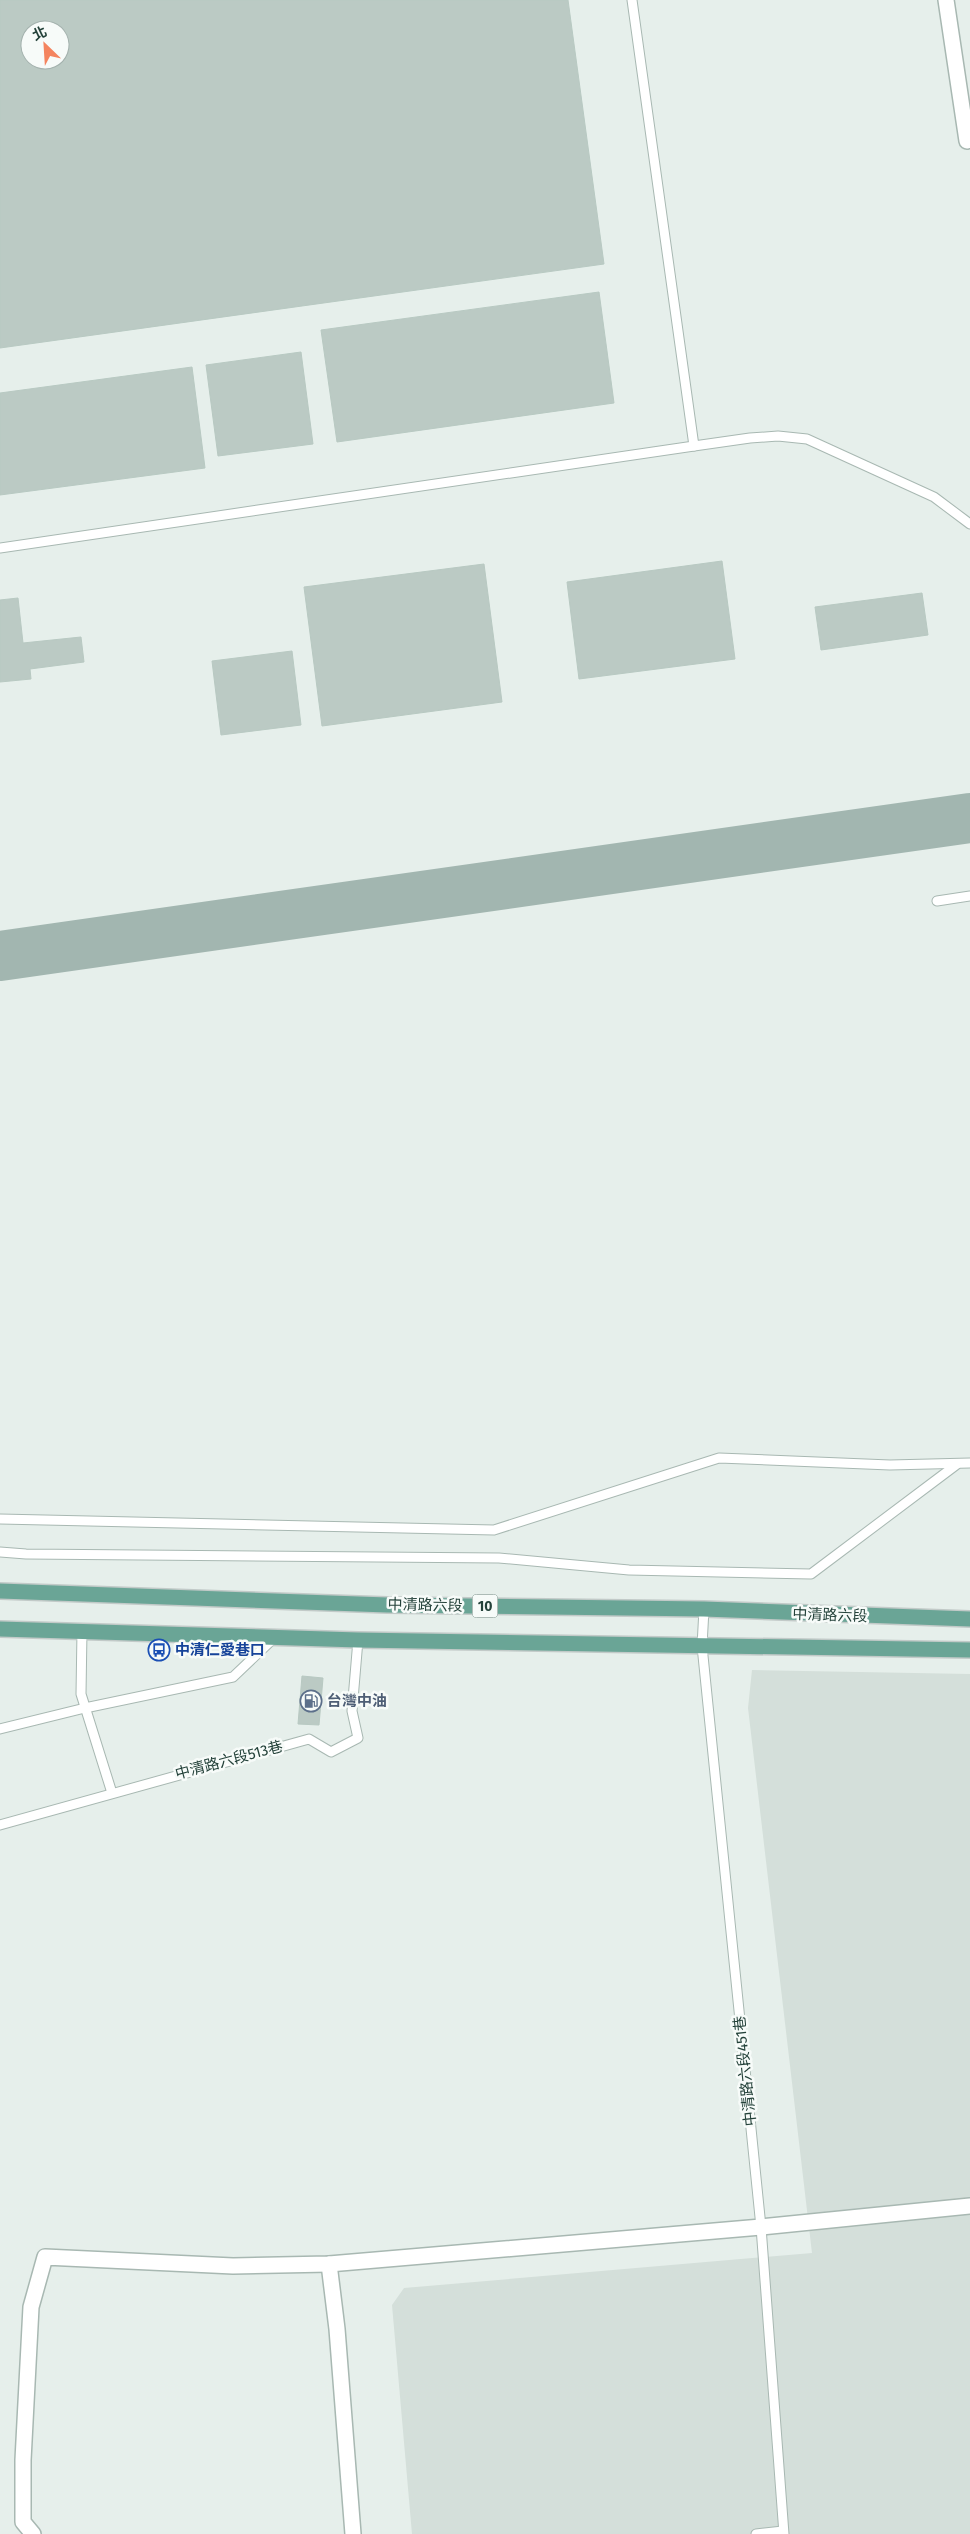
<svg xmlns="http://www.w3.org/2000/svg" width="970" height="2534" font-family="'Fira Sans','Noto Sans TC',sans-serif">
<style>
.built{fill:#d4dfda}
.lines{fill:none;stroke-linecap:round;stroke-linejoin:round}
.taxiway{stroke:#a2b6b0;stroke-width:50}
.building{fill:#bbcac4;stroke:#b8c9c2;fill-rule:evenodd}
.lane-casing{stroke:#a8b8b2;stroke-width:11}
.street-casing{stroke:#a8b8b2;stroke-width:18}
.primary-casing{stroke:#c2cac8;stroke-width:18}
.lane{stroke:#fff;stroke-width:9}
.street{stroke:#fff;stroke-width:15}
.primary{stroke:#6aa596;stroke-width:15}
.labels{text-anchor:middle;stroke-width:5;stroke-linejoin:round;paint-order:stroke}
.shield{fill:#f7fbf9;stroke:#637a73;stroke-width:1}
.shield-label{font-size:14px;font-weight:bold;fill:#24423a}
.street-label{font-size:15px;fill:#24423a;stroke:#f7fbf9}
.transit-label{font-size:15px;font-weight:bold;fill:#164399;stroke:#f7fbf9;text-anchor:start}
.service-label{font-size:15px;font-weight:bold;fill:#4e5e75;stroke:#f7fbf9;text-anchor:start}
</style>
<rect width="100%" height="100%" fill="#e6efeb"/>
<path class="built" d="M752,1670l218,4v860h-558l-20,-229 12,-17 408,-35 -64,-545z"/>
<g class="lines">
<path class="taxiway" d="M0,956l970,-138"/>
</g>
<g class="building">
<path d="M0,0h568l36,264 -604,84zM30,30h30v30h-30z"/>
<path d="M599,292l15,111 -277,39 -16,-112z"/>
<path d="M301,352l12,92 -95,12 -12,-91z"/>
<path d="M192,367l13,101 -205,27v-102z"/>
<path d="M722,561l13,98 -156,20 -12,-97z"/>
<path d="M484,564l18,138 -180,24 -18,-139z"/>
<path d="M922,593l6,42 -107,15 -6,-43z"/>
<path d="M18,598l5,45 58,-6 3,25 -54,7 1,10 -31,3v-82z"/>
<path d="M292,651l9,74 -80,10 -9,-74z"/>
<path d="M302,1676l21,2 -4,47 -21,-1z"/>
</g>
<g class="lines">
<g class="lane-casing">
<g id="lane">
<path d="M632,0l62,446 56,-8 28,-2 29,3 127,58 36,27"/>
<path d="M0,548l694,-102"/>
<path d="M937,901l33,-5"/>
<path d="M0,1519l494,11 225,-72 171,7 80,-2"/>
<path d="M0,1552l26,2 473,4 130,12 182,4 145,-109"/>
<path d="M704,1609l-2,37 59,581 23,307"/>
<path d="M82,1631l-1,63 31,99"/>
<path d="M0,1729l85,-21 148,-31 42,-40"/>
<path d="M0,1825l309,-86 22,13 27,-14 -6,-27 6,-71"/>
<path d="M756,2534l27,-3"/>
</g>
</g>
<g class="street-casing">
<g id="street">
<path d="M946,0l21,141 3,-1"/>
<path d="M329,2264l8,65 16,205"/>
<path d="M33,2534l-10,-12v-62l8,-153 14,-50 188,9 96,-2 432,-37 209,-21"/>
</g>
</g>
<g class="primary-casing">
<g id="primary">
<path d="M0,1591l387,14 317,4 266,10"/>
<path d="M0,1629l358,11 612,10"/>
</g>
</g>
<use href="#lane" class="lane"/>
<use href="#street" class="street"/>
<use href="#primary" class="primary"/>
</g>
<defs>
<g id="bus-ring" transform="scale(1.125)"><circle r="9.5" fill="#f7fbf9" stroke="#1a4fb4" stroke-width="1.5"/><path d="M-5-6H5V4H4V6H2V4H-2V6H-4V4H-5ZM-3.5-4V0h7V-4ZM-3.5 1.2v1.5H-2V1.2ZM2 1.2v1.5H3.5V1.2Z" fill="#1a4fb4"/></g>
<g id="fuel-ring" transform="scale(1.125)"><circle r="9.5" fill="#f7fbf9" stroke="#5c6f8a" stroke-width="1.5"/><path d="M-5.5-6h7V0h2V4h1.3V-2.5L3-4.5l.8-.8L6-3V5H2.5V1h-1V6h-7ZM-4.2-4.7v3.2H.2V-4.7Z" fill="#5c6f8a"/></g>
</defs>
<g fill-rule="evenodd">
<use href="#bus-ring" x="159" y="1650"/>
<use href="#fuel-ring" x="311" y="1701"/>
</g>
<g class="labels">
<rect class="shield" x="472.5" y="1594.5" width="25" height="23" rx="4"/>
<g class="shield-label">
<text x="485" y="1611">10</text>
</g>
<g class="street-label">
<text transform="translate(425 1605) rotate(1)" y="5">中清路六段</text>
<text transform="translate(830 1615) rotate(2)" y="5">中清路六段</text>
<text transform="translate(229 1760) rotate(-15)" y="5">中清路六段513巷</text>
<text transform="translate(745 2071) rotate(-96)" y="5">中清路六段451巷</text>
</g>
<g class="transit-label">
<text x="175" y="1655">中清仁愛巷口</text>
</g>
<g class="service-label">
<text x="327" y="1706">台灣中油</text>
</g>
</g>
<g transform="translate(45 45) rotate(335)"><circle r="24" fill="#f7fbf9" stroke="#a3b1ad"/>
<path d="M0-4L9 19L0 12L-9 19Z" fill="#f4845f"/>
<text y="-8" font-size="14" font-weight="bold" text-anchor="middle" fill="#24423a">北</text>
</g>
</svg>
